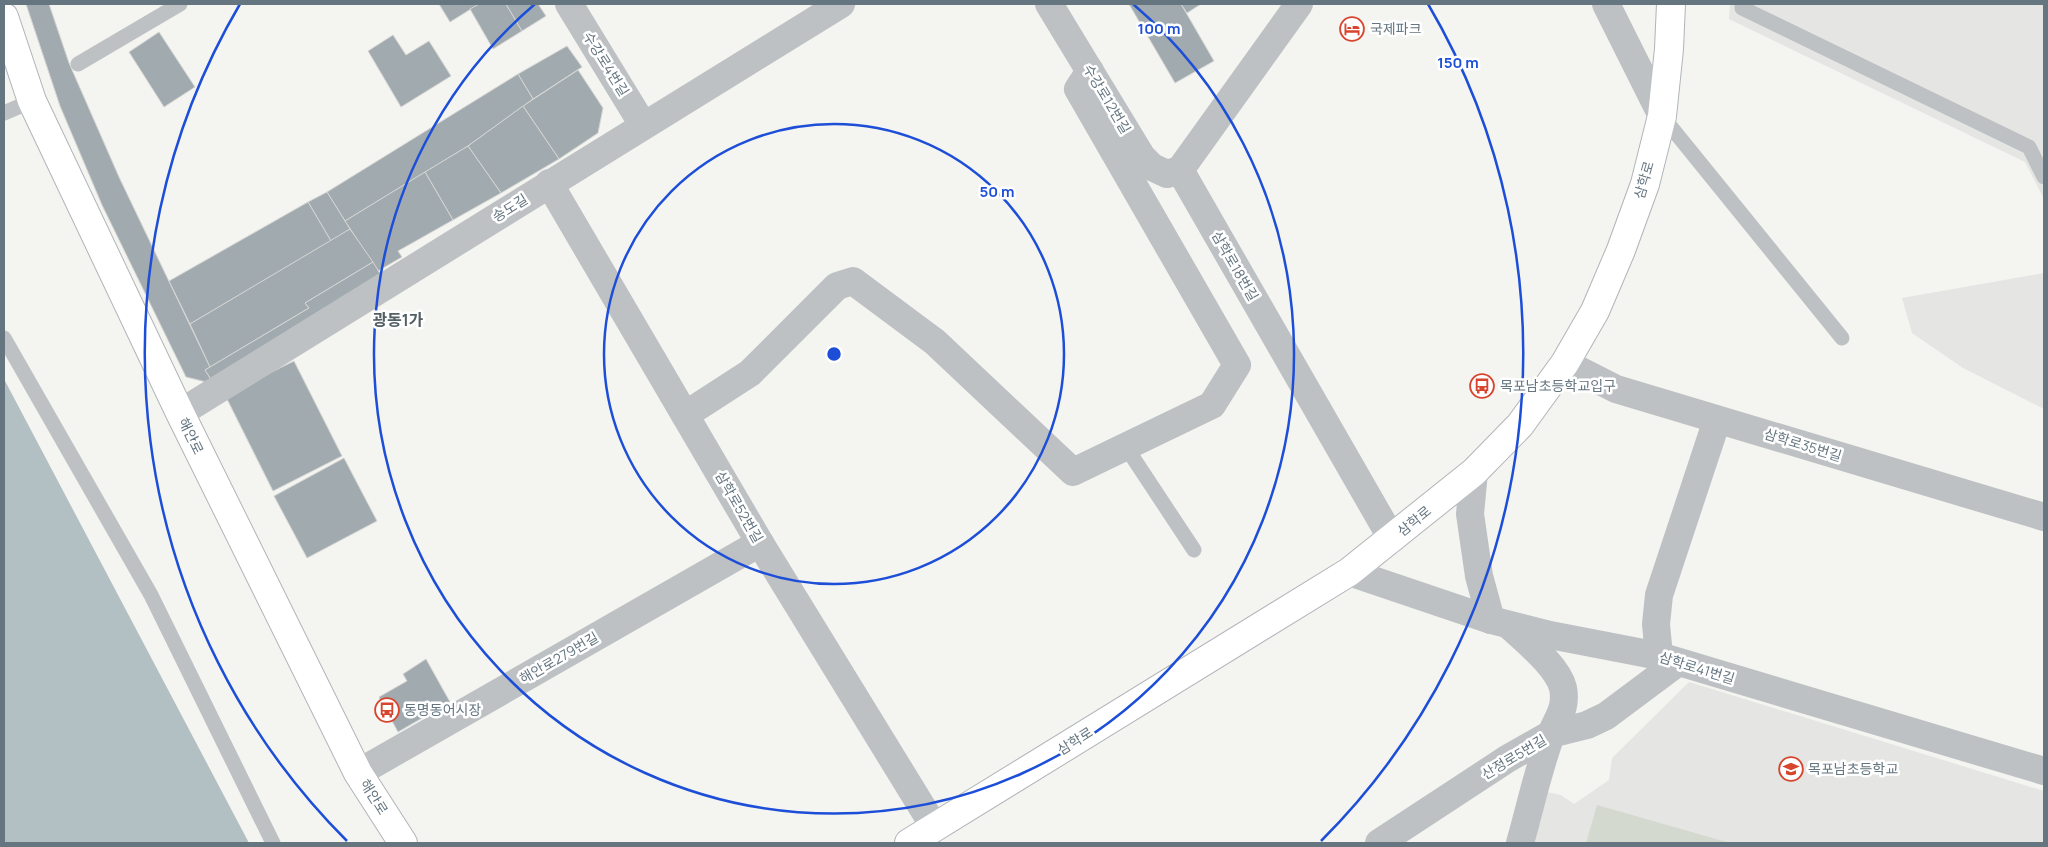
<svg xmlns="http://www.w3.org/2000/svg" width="2048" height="847" font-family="Manrope,'Noto Sans KR',sans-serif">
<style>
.built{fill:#e5e5e4}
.green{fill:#d4d9d0}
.water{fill:#b3c0c3}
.building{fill:#a1abaf;stroke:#d5d5d3}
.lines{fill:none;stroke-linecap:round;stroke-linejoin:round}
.secondary-casing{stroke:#b0b5b9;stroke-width:30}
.lane{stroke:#bdc1c4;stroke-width:15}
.street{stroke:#bdc1c4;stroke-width:28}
.secondary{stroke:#fff;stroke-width:28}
.ring{fill:none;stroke:#1d4ed8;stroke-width:2.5}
.labels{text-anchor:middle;stroke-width:5;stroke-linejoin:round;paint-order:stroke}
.poi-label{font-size:14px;fill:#657680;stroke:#fff;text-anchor:start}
.street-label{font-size:14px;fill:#657680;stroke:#fff}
.quarter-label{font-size:16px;font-weight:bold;fill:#525f65;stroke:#fff}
.centre{fill:#1d4ed8;stroke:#fff;stroke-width:2.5}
.ring-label{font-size:15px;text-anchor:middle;font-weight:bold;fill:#1d4ed8;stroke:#fff;stroke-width:5;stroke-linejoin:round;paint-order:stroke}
</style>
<rect width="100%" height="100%" fill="#f4f4f0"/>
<g class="built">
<path d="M1730,4h314v195l-19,-37 -296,-143z"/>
<path d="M2044,273v136l-81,-41 -51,-35 -10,-35z"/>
<path d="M1689,682l355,109v52h-511l14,-51 14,3 13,9 35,-24 3,-22z"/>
</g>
<path class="green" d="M1597,805l133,38h-144z"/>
<path class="water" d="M4,379l245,464h-245z"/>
<g class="building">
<path d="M26,4h23l20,59 50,114 91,190 -5,3 9,14 -28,-7 -84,-172 -42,-99z"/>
<path d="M439,4h40l-29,18z"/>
<path d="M479,4h27l16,27 -29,18 -23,-40z"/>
<path d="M506,4h32l8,12 -24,15z"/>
<path d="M1129,4h52l33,57 -39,22z"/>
<path d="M1181,4h20l-14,9z"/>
<path d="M159,32l36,55 -31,20 -35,-55z"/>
<path d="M393,35l13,20 23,-14 22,35 -50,31 -33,-56z"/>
<path d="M567,46l15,21 -49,32 -15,-25z"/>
<path d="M578,70l25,38 -5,25 -39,26 -36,-53z"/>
<path d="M518,74l15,25 -65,47 -123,75 -18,-29z"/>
<path d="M523,106l36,53 -58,34 -33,-47z"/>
<path d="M468,146l33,47 -48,27 -28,-48z"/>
<path d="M425,172l28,48 -55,31 4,6 -24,14 -33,-50z"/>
<path d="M327,192l23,37 -19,12 -23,-39z"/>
<path d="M308,202l23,39 -141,83 -21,-43z"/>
<path d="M350,229l23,33 -68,41 4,5 -99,59 -20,-43z"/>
<path d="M373,262l12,20 -171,102 -9,-14 104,-62 -4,-5z"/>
<path d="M294,361l48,95 -69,35 -48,-96z"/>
<path d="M344,458l33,63 -70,37 -33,-62z"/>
<path d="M426,659l24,43 -52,30 -19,-35 28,-16 -4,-7z"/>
</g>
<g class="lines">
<g class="secondary-casing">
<g id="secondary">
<path d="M4,17l28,84 148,312 178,360 45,70"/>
<path d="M909,843l440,-271 125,-100 46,-47 45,-62 30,-52 26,-61 24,-66 17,-68 7,-67 2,-45"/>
</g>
</g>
<g class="lane">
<path d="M1742,4v4l287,139 15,30"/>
<path d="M78,64l102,-60"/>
<path d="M4,113l28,-12"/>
<path d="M1662,116l180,222"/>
<path d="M4,338l147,257 122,248"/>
<path d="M1126,447l68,103"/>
</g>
<g class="street">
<path d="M569,4l74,121"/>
<path d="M1049,4l93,153 10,10 15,7 13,-4"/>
<path d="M1606,4l56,112"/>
<path d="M1180,170l212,369"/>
<path d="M1180,170l119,-166"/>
<path d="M549,183l211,360 175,285"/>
<path d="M1565,363l51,26 428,128"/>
<path d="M180,413l661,-409"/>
<path d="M685,415l65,-42 87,-87 16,-5 82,61 138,130 139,-67 25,-40 -159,-276 12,-18"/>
<path d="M1474,472l-4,42 9,62 12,44"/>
<path d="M1349,572l142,48 59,15 109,21 385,115"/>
<path d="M1511,627c15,14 47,40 52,61 4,21 -6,30 -12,47 -13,35 -21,73 -31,108"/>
<path d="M1659,656l-3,-32 3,-29 58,-175"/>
<path d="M358,773l402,-230"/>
<path d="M1379,843l128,-84 44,-25 36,-9 19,-9 71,-53"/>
</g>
<use href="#secondary" class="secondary"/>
</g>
<g class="ring">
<circle cx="834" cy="354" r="230"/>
<path d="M1133 4A460 460 0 1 1 535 4"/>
<path d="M347 841A689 689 0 0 1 240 4M1428 4A689 689 0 0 1 1321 841"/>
</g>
<defs>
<g id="hotel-ring" transform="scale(1.25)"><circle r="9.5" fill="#fff" stroke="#d7452e" stroke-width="1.5"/><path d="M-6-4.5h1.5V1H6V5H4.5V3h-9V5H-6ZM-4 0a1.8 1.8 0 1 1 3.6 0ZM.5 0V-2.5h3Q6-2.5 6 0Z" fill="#d7452e"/></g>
<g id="bus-ring" transform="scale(1.25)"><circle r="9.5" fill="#fff" stroke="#d7452e" stroke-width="1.5"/><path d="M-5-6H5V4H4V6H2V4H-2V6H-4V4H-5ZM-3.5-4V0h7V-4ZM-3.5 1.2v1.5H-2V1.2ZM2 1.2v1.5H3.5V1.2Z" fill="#d7452e"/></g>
<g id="school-ring" transform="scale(1.25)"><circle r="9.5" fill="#fff" stroke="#d7452e" stroke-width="1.5"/><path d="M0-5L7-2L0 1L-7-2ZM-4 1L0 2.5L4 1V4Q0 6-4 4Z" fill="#d7452e"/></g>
</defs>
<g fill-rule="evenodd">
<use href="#hotel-ring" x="1352" y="29"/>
<use href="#bus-ring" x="1482" y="386"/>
<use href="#bus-ring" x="387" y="710"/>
<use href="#school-ring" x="1791" y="769"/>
</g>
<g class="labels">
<g class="poi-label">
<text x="1370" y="34">국제파크</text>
<text x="1500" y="391">목포남초등학교입구</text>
<text x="404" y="715">동명동어시장</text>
<text x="1808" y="774">목포남초등학교</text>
</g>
<g class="street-label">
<text transform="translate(606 64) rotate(58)" y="5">수강로4번길</text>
<text transform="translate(1107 99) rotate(59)" y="5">수강로12번길</text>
<text transform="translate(1644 180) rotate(-74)" y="5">삼학로</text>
<text transform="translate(510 208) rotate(-32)" y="5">송도길</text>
<text transform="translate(1235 266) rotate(60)" y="5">삼학로18번길</text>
<text transform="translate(191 436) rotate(64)" y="5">해안로</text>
<text transform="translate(1803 445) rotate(17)" y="5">삼학로35번길</text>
<text transform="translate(739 507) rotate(60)" y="5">삼학로52번길</text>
<text transform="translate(1414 521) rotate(-39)" y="5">삼학로</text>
<text transform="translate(559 658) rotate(-30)" y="5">해안로279번길</text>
<text transform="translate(1697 668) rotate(17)" y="5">삼학로41번길</text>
<text transform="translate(1075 741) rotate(-32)" y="5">삼학로</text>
<text transform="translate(1514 757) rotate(-31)" y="5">산정로5번길</text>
<text transform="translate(374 797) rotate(58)" y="5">해안로</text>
</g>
<g class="quarter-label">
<text x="398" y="326">광동1가</text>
</g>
</g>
<circle cx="834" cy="354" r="8" class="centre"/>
<g class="ring-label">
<text x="1159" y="34">100 m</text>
<text x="1458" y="68">150 m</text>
<text x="997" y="197">50 m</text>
</g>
<rect width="2048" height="847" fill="none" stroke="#657680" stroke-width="10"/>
</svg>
